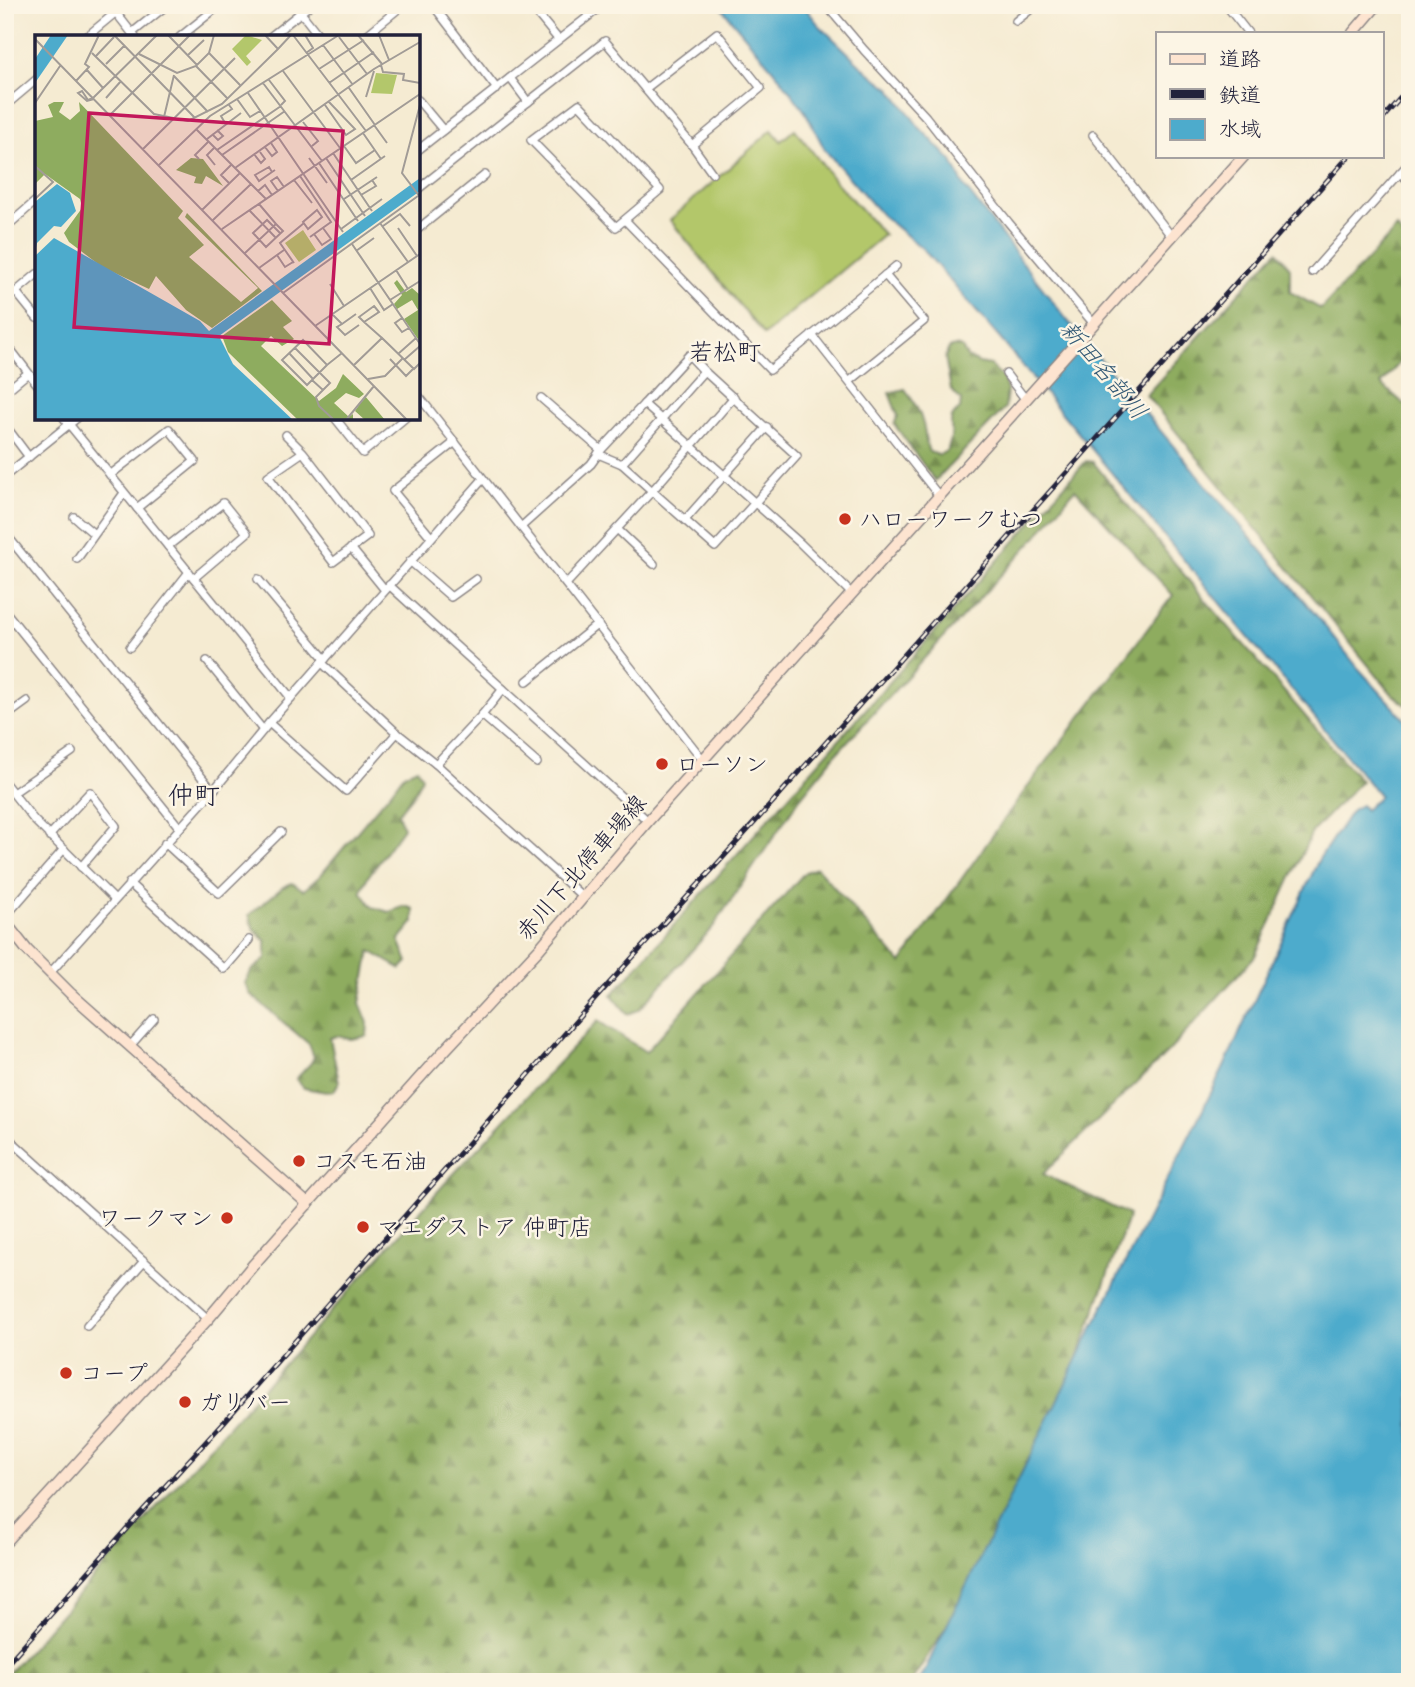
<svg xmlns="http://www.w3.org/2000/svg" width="1415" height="1687" font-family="Mynerve,'Klee One',sans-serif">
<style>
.forest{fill:url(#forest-firs);stroke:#58674d;stroke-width:2}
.pitch{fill:#b3c76b;stroke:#6a7453;stroke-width:2}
.water{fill:#4dabcc;stroke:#386684;stroke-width:2}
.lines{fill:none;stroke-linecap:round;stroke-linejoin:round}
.street-casing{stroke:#8c8686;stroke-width:10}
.secondary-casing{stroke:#8c8686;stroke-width:13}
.street{stroke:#fff;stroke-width:7}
.secondary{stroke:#fde4d0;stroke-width:10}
.rail-casing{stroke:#22223b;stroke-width:5}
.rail{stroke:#fcf5e5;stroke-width:2.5;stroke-dasharray:8;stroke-linecap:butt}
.poi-dot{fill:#c8321e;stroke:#fcf5e5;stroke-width:2.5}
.labels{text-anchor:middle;stroke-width:5;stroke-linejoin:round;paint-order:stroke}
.poi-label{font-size:23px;fill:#22223b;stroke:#fcf5e5;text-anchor:start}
.street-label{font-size:23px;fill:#22223b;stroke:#fcf5e5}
.neighbourhood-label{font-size:24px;fill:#22223b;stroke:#fcf5e5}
.water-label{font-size:24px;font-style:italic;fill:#335975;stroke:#fcf5e5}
.quarter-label{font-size:26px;fill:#22223b;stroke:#fcf5e5}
.inset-road{fill:none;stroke:#a19b96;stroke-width:2}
.view{fill:#c2185b;fill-opacity:0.15;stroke:#c2185b;stroke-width:3.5}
.inset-edge{fill:none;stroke:#22223b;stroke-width:3.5}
</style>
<defs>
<pattern id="forest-firs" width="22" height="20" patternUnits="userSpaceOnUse" patternTransform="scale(1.75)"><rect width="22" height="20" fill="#8eac5f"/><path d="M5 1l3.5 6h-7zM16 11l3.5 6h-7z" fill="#748c50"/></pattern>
</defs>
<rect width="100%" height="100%" fill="#fcf5e5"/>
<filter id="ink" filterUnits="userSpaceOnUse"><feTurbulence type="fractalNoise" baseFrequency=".0143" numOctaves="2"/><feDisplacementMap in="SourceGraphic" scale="14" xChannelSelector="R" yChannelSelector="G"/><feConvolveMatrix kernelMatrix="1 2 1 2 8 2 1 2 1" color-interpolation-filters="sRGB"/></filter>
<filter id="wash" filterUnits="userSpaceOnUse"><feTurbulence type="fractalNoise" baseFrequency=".00686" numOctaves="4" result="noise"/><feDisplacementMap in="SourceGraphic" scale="28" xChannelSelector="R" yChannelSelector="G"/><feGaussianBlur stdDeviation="1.57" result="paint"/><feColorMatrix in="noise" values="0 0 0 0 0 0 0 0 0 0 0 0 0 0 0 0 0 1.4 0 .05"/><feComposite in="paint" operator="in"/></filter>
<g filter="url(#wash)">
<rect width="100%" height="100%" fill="#f5ebd2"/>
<g class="forest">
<path d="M1397,228l13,19v104l-29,33 29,25v299l-18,-14 -246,-299 131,-144 13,17v24l31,17z"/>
<path d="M955,346l7,2 5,9 12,6 11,2 13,13 4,12 -2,18 -70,73 -41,-57 4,-8 -9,-23 16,-4c8,12 15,22 18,35 3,10 2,19 6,28l10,3 9,-5c0,-3 3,-11 3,-13 2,-14 -5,-18 9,-28l1,-9 -10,-10 -6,-33 4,-9z"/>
<path d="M1086,461l7,1 97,120 171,199 -49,51 -57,124 -87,96 -125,122 86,41 -72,201 -49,113 -97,153h-906v-5l442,-496 151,-160 48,31 159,-180 12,-4 84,95 125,-174 147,-194 -98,-106 -37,46 -203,220 -35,43 -87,129 -74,83 -11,4 -16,-19z"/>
<path d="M417,768l5,9 -8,16 -16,20 5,15 -36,50 -6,13 11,16 17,5 16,-6 9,3v13l-15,18 9,22 -7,7 -31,-18 -10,52 8,20 -1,13 -16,3 -14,-3 -7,2 9,44 -5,9 -8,1 -22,-4 -8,-9 15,-16 3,-6 -5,-13 -59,-50 -5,-11 7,-13 14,-11v-18l-12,-11 -5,-15 34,-28 9,-4 12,7 16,-14 69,-82 15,-20z"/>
</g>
<path class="pitch" d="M795,129l40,52 49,54 -120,100 -94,-115 102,-90 9,11z"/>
<path class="water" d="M719,5h84l16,20 49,47 23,17 29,39 32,33 12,25 103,134 249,295 43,54 51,56v957h-491l182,-371 122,-242 96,-210 33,-49 9,-5 4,5 15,-14 -378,-455 -79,-92 -41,-34 -57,-65 -19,-37 -25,-34z"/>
</g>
<g filter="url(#ink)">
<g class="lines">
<g class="street-casing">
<g id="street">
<path d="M110,5l25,32"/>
<path d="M295,5l25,32"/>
<path d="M433,5l64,84"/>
<path d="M530,5l28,34"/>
<path d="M826,5l38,45 62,67 83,106 85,101"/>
<path d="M1226,5l22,28"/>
<path d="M1016,21l20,-16"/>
<path d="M132,33l35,-28"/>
<path d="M86,37l29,-24"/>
<path d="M180,37l40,-32"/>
<path d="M270,37l40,-32"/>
<path d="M364,37l39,-32"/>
<path d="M510,78l18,24"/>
<path d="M645,89l72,-56 44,55 -69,57"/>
<path d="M418,100l25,30"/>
<path d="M579,104l81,86 -44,37 -85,-87z"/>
<path d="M5,106l32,-27"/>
<path d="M1093,135l79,102"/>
<path d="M418,150l185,-145"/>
<path d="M1410,162l-10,11 10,9"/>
<path d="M418,189l187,-148 87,104 20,28"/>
<path d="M625,220l145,150 126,-104"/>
<path d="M5,228l32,-28"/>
<path d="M418,229l67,-54"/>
<path d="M1312,272l88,-99"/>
<path d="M16,292l21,26"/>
<path d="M5,301l32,-27"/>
<path d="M812,335l127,161"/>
<path d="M5,342l32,42"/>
<path d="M1006,374l20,26"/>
<path d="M850,381l74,-60 -39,-46"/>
<path d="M5,392l23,-19"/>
<path d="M418,395l285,365"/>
<path d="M541,398l60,52"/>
<path d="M644,404l45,-49 15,16 93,85 -82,91 -93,-83 82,-93"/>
<path d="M64,418l227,280"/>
<path d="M335,418l28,35 42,-35"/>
<path d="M5,425l24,32"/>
<path d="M286,435l17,17 65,84 -35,26 -65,-86 35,-24"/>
<path d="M598,454l24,10"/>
<path d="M110,475l59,-46 26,32 -58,47"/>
<path d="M5,476l72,-58"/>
<path d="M74,517l20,17"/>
<path d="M685,520l82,-93"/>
<path d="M521,527l70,-63 10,-14 43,-46 156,139 52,51"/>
<path d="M617,529l37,35"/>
<path d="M5,533l208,258"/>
<path d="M431,537l-38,-46 62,-49"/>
<path d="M168,546l55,-43 24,30 -53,45"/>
<path d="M351,548l34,42"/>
<path d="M77,559l47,-66"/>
<path d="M410,561l41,36 25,-18"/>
<path d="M258,579l67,80"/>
<path d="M567,583l85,-92 82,-94"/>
<path d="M389,585l259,236"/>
<path d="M5,611l174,216"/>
<path d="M130,647l59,-75"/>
<path d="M207,661l56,69"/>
<path d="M322,663l75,70 39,31 147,133"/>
<path d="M527,681l71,-57"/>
<path d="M482,715l55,48"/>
<path d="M5,717l22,-16"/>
<path d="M269,723l77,68 51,-58"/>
<path d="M436,764l46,-49 21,-26"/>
<path d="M5,783l29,37 80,79"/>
<path d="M13,793l59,-41"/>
<path d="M49,836l41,-44 26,34 -35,41"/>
<path d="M165,843l54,50 62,-61"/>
<path d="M129,883l95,86 25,-29"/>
<path d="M5,917l59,-68"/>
<path d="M50,973l163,-182 56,-68 214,-244"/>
<path d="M130,1046l24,-27"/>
<path d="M5,1135l203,184"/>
<path d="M87,1326l57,-65"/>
</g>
</g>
<g class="secondary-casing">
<g id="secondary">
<path d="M1353,33l24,-28"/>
<path d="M5,922l22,28 43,43 238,211"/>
<path d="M5,1543l203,-224 46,-55 177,-199 108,-116 109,-128 596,-665"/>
</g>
</g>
<use href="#street" class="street"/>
<use href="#secondary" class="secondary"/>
<g class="rail-casing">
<g id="rail">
<path d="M1382,119l28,-32"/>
<path d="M5,1666l132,-149 87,-95 372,-424 159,-176 594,-666"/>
</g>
</g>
<use href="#rail" class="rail"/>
</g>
</g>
<g class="poi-dot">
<circle cx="845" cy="519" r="7"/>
<circle cx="662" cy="764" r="7"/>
<circle cx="299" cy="1161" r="7"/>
<circle cx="227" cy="1218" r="7"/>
<circle cx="363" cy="1227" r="7"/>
<circle cx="66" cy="1373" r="7"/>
<circle cx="185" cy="1402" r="7"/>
</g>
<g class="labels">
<g class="poi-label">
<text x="859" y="527">ハローワークむつ</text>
<text x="676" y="772">ローソン</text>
<text x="313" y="1169">コスモ石油</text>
<text x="213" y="1226" text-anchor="end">ワークマン</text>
<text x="377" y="1235">マエダストア 仲町店</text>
<text x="80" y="1381">コープ</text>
<text x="199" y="1410">ガリバー</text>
</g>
<g class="street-label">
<text transform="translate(581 867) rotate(-49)" y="8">赤川下北停車場線</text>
</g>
<g class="neighbourhood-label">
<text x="725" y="360">若松町</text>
</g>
<g class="water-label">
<text transform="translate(1104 370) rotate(50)" y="8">新田名部川</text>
</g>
<g class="quarter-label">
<text x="194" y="804">仲町</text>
</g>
</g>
<g transform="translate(35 35)">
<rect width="385" height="385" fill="#f5ebd2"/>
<path d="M19,67h10l-5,10 11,8 10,-9 -1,-9 104,109 -5,7 26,27 -15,12 52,45 17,-14 -73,-71 2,-4 75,78 -50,37 -26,-18 -30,-34 -7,13 -47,-22 -33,-25 -5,-9 18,-25 -2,-9 -35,-25 -10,10v-63l18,-4 -5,-12zM156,123l12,1 20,27 -17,-10 -4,8 -8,-1 2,-6 -20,-7zM362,245l9,12 6,-4 8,7v47l-16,-23 14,-9 -6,-10 -15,9 -3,-5 8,-9 -8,-12zM237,265l20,21 -9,6 11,12 -12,7 -11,-10 -10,10 58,55 17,-13 7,-14 21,20 -5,4 -13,-5 -12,10 15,14 4,-3v6h-55l-70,-68 -6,-16zM330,361l20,24h-20l-10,-9z" fill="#8eac5f"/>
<path d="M211,0l16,5 -16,16 5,6 -4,4 -15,-17zM341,38l21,2 -5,19 -21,-1zM268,195l13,20 -17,12 -14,-19z" fill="#b3c76b"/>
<path d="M16,0h17l-33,48v-24zM385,143v13l-201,145 14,28 60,56h-258v-164l19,-18 146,83 9,10zM22,149l13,9 6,18 -15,16 -7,-1 -17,17 -2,9v-50z" fill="#4dabcc"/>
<path class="inset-road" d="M79,0l81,83M133,0l29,30M230,0l13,14 13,-14M258,0l73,96M270,0l8,13 -7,5M323,0l24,29M344,0l10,25M304,2l28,37M0,4l372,381M288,10l30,40M57,18l62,61 34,7 34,-17 56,-55M174,18l31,32M104,19l38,19 19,-7 13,-13 5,-18M153,20l16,-15M61,21l18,-19M71,29l18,-18M346,30l2,7 21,2 -1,6 17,3M161,31l31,32M284,34l45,-29M52,35l16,18M248,36l57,77M139,41l34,36M234,45l16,21 -4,4M41,46l13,-14 -4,-3 14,-29M228,48l59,78M294,48l45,-31M314,53l26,37M213,58l95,139M331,62l8,-26M58,63l-5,2 -6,-9 -4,2 9,8 7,-2M58,63l64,-63M71,63l15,-17M202,64l13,18 10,-6M0,68l25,-37M290,70l21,30 9,-6 -26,-27M385,70l-18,68 18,24M75,80l80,-80M129,82l10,-42M268,87l15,19 -6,5M190,88l-4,-7 11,-7 -3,-4M339,90l13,18M161,94l70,70M328,98l18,26M177,99l6,6 5,-4 -6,-6M172,104l34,-26M309,111l12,17 19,-13M180,112l-8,8 8,10M230,112l7,9 5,-4 -6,-9M108,114l92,-91M182,115l64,-44M298,118l39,58M219,119l7,9 4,-4 -5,-7M187,120l63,-44M274,123l18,25M291,123l39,58M164,124l-4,-4 14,-14M284,128l39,58M124,130l51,-49 129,-81M0,131l18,16 -18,17M200,133l139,-99 46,-27M237,137l-3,-5 -14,8 4,6 13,-9 3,-2M265,141l31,46 -21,15M259,145l18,23M316,145l34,-24M194,148l-8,-8 11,-11M223,156l7,-6 7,10M243,156l-7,-10 6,-4 7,10M326,160l15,-9 -4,-6M309,164l33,-22M167,175l38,-37M282,175l5,7 -14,12 -5,-7zM215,176l26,27M178,185l38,-36M345,188l28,39M241,189l7,7 -17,16 -13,-14 14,-13 13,13M348,191l17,-12 10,12M363,193l19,28M187,194l198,-135M306,194l41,-30M279,199l8,11 9,-6 -8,-11M317,209l68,100M321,216l18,-13M210,218l31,-29 -17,-20M242,220l8,12 8,-5M259,228l-14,-20 24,-20M224,233l25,-18M361,235l12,19M295,249l14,22M335,253l14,22 9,-6M248,258l135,-97M355,265l30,-19M339,271l5,6 -15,10 -5,-5zM297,279l10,10 14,-10M367,283l-7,5 7,9 7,-4M329,287l18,16M307,289l-5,3 8,8 14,-10M280,291l105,-72M260,313l35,35 -7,7M254,318l24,26M363,319l18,-16M355,324l16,17 7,-7M369,325l16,-14M292,330l-20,20 -25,-25 21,-20 24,25 15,-12M319,330l28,-27 32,31 6,-6M333,344l17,-3 18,-18M277,345l11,10 -7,7 3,9 15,14M311,385l28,-34"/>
<path class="view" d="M54,78l254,18 -14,213 -255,-17z"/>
<rect width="385" height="385" class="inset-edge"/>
</g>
<rect width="1415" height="1687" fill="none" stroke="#fcf5e5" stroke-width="28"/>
<rect x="1156" y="32" width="228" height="126" fill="#fcf5e5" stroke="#a5a1a1" stroke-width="2"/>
<rect x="1170" y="54" width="35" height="10" fill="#fde4d0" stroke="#a5a1a1" stroke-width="2"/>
<text x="1219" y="66" font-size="21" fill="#22223b">道路</text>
<rect x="1170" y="89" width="35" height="10" fill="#22223b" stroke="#a5a1a1" stroke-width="2"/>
<text x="1219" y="102" font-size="21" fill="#22223b">鉄道</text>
<rect x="1170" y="119" width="35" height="21" fill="#4dabcc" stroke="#a5a1a1" stroke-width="2"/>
<text x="1219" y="136" font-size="21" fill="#22223b">水域</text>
</svg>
